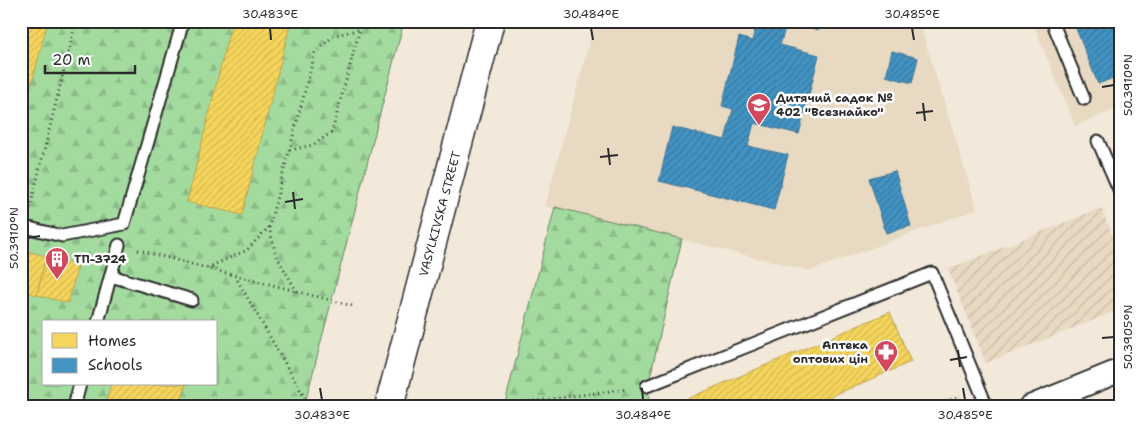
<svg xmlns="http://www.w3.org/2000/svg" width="1142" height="428" font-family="'Shantell Sans',sans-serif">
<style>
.built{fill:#e8d9c2}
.industrial{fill:url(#industrial-furrows)}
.forest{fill:url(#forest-firs);stroke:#678365;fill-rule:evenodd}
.homes{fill:url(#homes-hatch);stroke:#b9a24d}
.schools{fill:url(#schools-hatch);stroke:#3c7495}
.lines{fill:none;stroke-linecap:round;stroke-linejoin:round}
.service-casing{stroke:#2b2b2b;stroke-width:15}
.minor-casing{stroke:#2b2b2b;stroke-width:26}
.secondary-casing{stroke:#2b2b2b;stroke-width:31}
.path{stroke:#2b2b2b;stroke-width:3;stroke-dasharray:1 4;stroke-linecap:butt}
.service{stroke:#fff;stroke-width:11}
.minor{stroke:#fff;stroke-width:22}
.secondary{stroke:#fff;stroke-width:28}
.ticks{fill:none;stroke:#2b2b2b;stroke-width:2}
.labels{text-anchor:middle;stroke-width:5;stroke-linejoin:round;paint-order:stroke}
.poi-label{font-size:12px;font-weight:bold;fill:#2b2b2b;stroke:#fff;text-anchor:start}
.street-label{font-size:12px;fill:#2b2b2b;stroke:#fff}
.neatline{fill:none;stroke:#2b2b2b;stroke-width:2}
.ticks-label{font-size:12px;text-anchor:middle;fill:#2b2b2b}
</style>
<defs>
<pattern id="industrial-furrows" width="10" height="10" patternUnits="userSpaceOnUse" patternTransform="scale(1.25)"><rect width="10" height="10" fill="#e8d9c2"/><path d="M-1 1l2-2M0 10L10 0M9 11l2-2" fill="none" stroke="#c7baa7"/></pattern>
<pattern id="forest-firs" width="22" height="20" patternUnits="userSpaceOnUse" patternTransform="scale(1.25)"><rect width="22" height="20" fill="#a3db9f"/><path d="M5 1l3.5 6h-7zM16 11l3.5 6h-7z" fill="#8cbc89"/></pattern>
<pattern id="homes-hatch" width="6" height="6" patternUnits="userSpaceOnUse" patternTransform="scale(1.25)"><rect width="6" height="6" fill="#f6d55c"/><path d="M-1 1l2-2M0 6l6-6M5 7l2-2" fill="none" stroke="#d3b750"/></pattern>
<pattern id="schools-hatch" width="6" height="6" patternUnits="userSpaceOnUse" patternTransform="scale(1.25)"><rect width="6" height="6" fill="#4393c3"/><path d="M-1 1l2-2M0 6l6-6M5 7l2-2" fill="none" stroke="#38789f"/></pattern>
</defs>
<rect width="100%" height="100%" fill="#f2e9db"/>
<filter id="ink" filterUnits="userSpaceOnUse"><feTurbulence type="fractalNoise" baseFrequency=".02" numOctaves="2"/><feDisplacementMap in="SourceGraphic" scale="10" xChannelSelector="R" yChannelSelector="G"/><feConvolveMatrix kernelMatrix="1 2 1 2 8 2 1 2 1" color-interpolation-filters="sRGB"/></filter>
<g filter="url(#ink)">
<g class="built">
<path d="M595,21h324l58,188 -167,62 -265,-65z"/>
<path d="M1032,21h89v86l-46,19z"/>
</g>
<path class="industrial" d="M1101,208l20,47v54l-135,54 -38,-94z"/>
<g class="forest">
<path d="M21,21h383l-100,386h-283zM44,322h172v62h-172z"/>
<path d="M555,207l127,32 -34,147 1,21h-145z"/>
</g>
<g class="homes">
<path d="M21,21h27l-27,104z"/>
<path d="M232,21h59l-49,194 -55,-13z"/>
<path d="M21,250l25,6 -9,39 -16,-4z"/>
<path d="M46,256l32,9 -10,38 -31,-8z"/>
<path d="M890,312l21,50 -105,45h-130l-1,-3z"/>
<path d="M111,384h75l-6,23h-75z"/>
</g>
<g class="schools">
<path d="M757,21h64l-2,9 -32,-8 -7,23 39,10 -20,79 -45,-11 -6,23 40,9 -14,55 -115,-29 13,-54 53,13 8,-31 -11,-3 17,-69 13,4z"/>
<path d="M1073,21h48v54l-23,9z"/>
<path d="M892,51l26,7 -6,25 -26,-7z"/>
<path d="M895,171l16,55 -25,7 -17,-55z"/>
</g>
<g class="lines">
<g class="service-casing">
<g id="service">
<path d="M1052,21l32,78"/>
<path d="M1098,141l23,53"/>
<path d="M21,226l41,10 62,-12 59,-203"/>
<path d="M111,276l81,24"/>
<path d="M98,322l21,-77"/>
<path d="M647,386l285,-113 55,134"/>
<path d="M74,407l6,-23"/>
</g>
</g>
<g class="minor-casing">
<path id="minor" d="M1030,407l91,-37"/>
</g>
<g class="secondary-casing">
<path id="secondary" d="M389,407l101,-386"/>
</g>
<g class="path">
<path d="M290,150l23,-5 19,-13 30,-111"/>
<path d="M30,208l46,-187"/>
<path d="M269,227l7,28 21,37"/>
<path d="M138,250l215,56"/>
<path d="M207,268l40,-18 22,-23 46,-174 18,-17 27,-7"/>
<path d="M235,276l75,131"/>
<path d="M474,407l31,-2 122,-16"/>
<path d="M932,407l28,-11"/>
</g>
<use href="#service" class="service"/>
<use href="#minor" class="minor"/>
<use href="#secondary" class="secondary"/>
</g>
</g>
<path class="ticks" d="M270,28l1,12M591,28l2,12M912,28l2,12M1102,87l12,-2M923,103l2,18M916,113l17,-2M608,148l2,17M600,157l18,-2M293,192l2,17M285,202l18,-3M28,238l12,-2M1102,338l12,-1M958,350l2,17M950,360l17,-3M320,388l2,12M642,388l1,12M963,388l2,12"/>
<defs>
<g id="school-pin" transform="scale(1.25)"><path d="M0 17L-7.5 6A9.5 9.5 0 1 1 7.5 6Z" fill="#d1495b" stroke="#fff"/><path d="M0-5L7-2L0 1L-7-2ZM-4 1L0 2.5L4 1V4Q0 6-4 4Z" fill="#fff"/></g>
<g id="building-pin" transform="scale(1.25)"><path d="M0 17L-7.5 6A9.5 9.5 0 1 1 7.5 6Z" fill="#d1495b" stroke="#fff"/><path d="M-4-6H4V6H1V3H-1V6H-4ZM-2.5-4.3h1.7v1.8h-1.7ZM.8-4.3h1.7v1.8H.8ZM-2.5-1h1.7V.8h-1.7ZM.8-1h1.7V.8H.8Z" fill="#fff"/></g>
<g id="pharmacy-pin" transform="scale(1.25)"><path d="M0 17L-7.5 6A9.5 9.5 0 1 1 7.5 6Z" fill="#d1495b" stroke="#fff"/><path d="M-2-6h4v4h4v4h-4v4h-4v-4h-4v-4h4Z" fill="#fff"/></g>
</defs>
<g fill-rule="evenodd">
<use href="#school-pin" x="759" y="105"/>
<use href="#building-pin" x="57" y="259"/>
<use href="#pharmacy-pin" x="886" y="352"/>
</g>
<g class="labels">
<g class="poi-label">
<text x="776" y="102">Дитячий садок №<tspan x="776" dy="14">402 "Всезнайко"</tspan></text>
<text x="74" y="263">ТП-3724</text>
<text x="868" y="349" text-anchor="end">Аптека<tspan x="868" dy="14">оптових цін</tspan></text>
</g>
<g class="street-label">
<text transform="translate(440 214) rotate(-75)" y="4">VASYLKIVSKA STREET</text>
</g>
</g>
<rect width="1142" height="428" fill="none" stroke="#fff" stroke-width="55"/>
<rect x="42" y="320" width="175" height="65" fill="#ffffff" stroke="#aaaaaa"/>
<rect x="52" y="333" width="25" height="15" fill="#f6d55c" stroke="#aaaaaa"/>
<text x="88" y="346" font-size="15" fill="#2b2b2b">Homes</text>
<rect x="52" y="358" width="25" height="15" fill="#4393c3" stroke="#aaaaaa"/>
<text x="88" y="370" font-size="15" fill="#2b2b2b">Schools</text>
<path d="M45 65v8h90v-8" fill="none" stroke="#2b2b2b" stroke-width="2.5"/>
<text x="52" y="65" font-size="15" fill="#2b2b2b" stroke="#ffffff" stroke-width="4" paint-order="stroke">20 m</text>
<rect x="28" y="28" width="1086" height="372" class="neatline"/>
<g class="ticks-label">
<text x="270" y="18">30.483°E</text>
<text x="591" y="18">30.484°E</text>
<text x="912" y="18">30.485°E</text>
<text transform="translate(1128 85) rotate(-90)" y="4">50.3910°N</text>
<text transform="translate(14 238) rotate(-90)" y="4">50.3910°N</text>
<text transform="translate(1128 337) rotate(-90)" y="4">50.3905°N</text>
<text x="322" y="419">30.483°E</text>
<text x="643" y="419">30.484°E</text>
<text x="965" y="419">30.485°E</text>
</g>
</svg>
